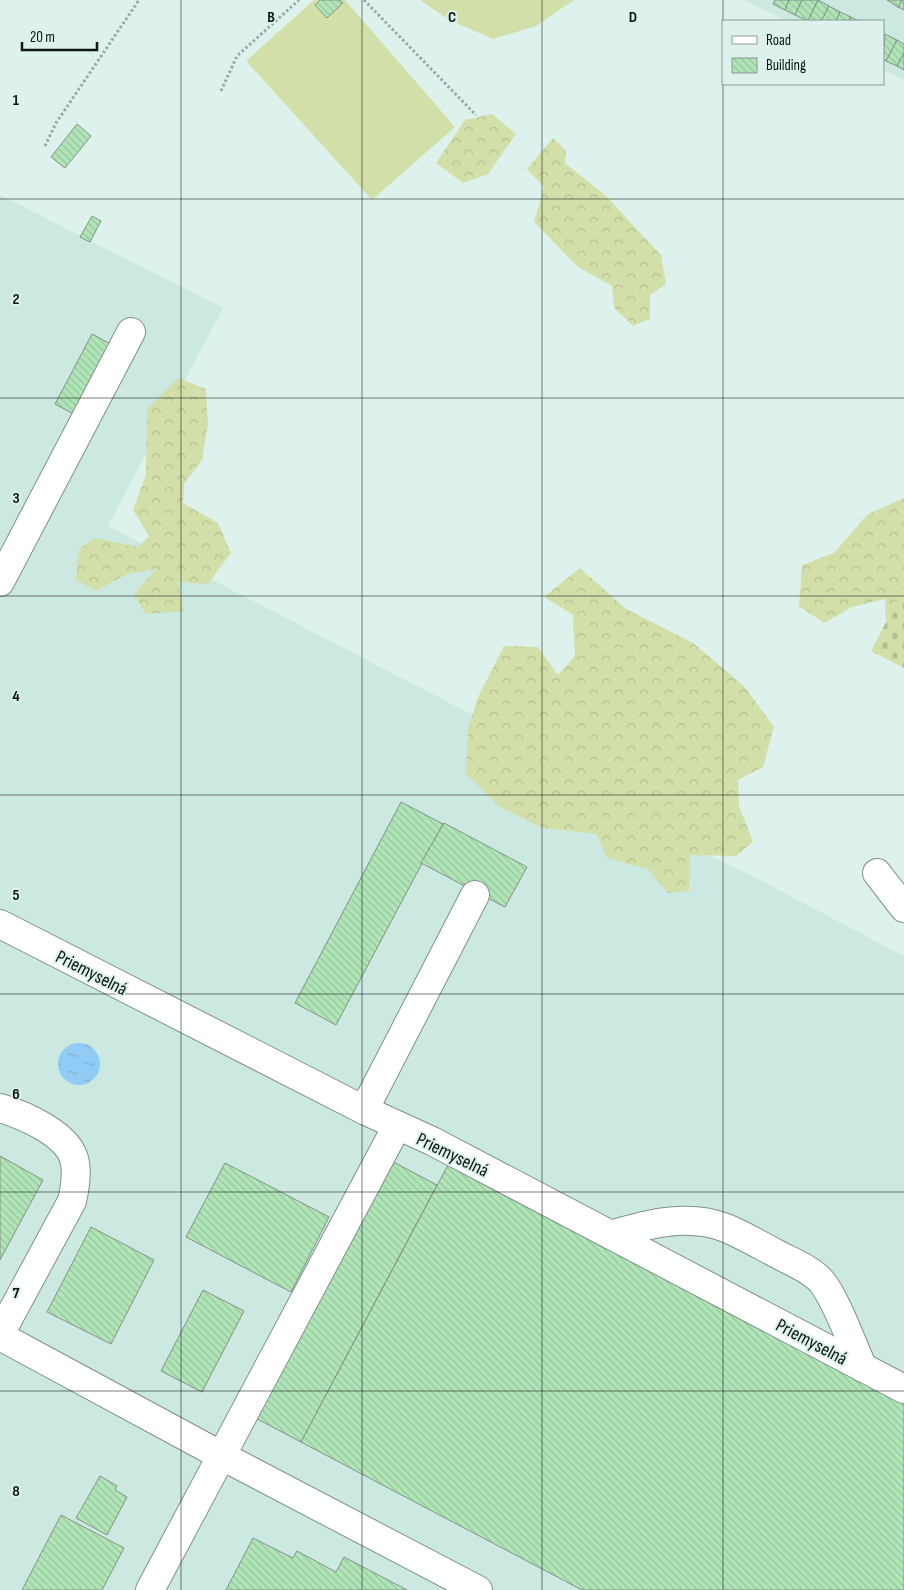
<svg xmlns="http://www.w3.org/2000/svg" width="904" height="1590" font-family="'Sofia Sans Condensed',sans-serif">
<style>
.built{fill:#cbe8e1}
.forest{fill:url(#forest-crowns)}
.cemetery{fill:url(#cemetery-stones)}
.pitch{fill:#d3dfa8}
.water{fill:url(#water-ripples)}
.building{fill:url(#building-back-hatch);stroke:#849186}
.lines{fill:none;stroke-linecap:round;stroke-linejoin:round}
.minor-casing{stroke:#7f918c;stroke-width:30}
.path{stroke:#99a9a5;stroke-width:3;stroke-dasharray:2.5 2.5;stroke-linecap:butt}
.minor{stroke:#fff;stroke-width:28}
.grid{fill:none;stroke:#0f1514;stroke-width:1;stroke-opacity:0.55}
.labels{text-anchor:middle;stroke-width:4;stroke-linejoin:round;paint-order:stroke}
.street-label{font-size:19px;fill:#0f1514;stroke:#def2ed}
.grid-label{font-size:16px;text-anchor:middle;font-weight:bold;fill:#0f1514;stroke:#def2ed;stroke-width:4;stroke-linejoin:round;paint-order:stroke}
</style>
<defs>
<pattern id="forest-crowns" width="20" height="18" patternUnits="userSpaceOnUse" patternTransform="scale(1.25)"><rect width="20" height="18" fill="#d3dfa8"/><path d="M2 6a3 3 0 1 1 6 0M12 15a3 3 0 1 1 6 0" fill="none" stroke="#b4be90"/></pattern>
<pattern id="cemetery-stones" width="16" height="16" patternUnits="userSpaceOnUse" patternTransform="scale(1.25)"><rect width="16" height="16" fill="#d3dfa8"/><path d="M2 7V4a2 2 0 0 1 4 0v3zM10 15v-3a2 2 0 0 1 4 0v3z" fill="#b4be90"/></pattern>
<pattern id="water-ripples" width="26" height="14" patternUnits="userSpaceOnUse" patternTransform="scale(1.25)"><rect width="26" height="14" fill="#91ccf6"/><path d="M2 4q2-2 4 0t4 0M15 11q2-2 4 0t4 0" fill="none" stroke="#7caed2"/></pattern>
<pattern id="building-back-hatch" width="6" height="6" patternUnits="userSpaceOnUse" patternTransform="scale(1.25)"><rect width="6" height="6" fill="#b0e6b7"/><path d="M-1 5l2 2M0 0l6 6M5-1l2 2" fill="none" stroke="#96c49c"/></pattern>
</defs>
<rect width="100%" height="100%" fill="#def2ed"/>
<g class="built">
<path d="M744,0h160v80l-21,-11v-48h-96z"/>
<path d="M0,195l223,113 -115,218 367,190 215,130 64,31 150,79v634h-904z"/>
</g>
<g class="forest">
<path d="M492,114l24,20 -28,40 -25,9 -27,-20 29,-43z"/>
<path d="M553,138l13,13 -1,12 40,32 56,60 5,29 -16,11v24l-17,7 -19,-18 -2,-22 -34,-19 -44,-45 10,-35 -17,-18z"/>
<path d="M178,378l28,11 2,35 -6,36 -18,24 -1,19 35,20 13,30 -23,31 -30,-2 6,29 -38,3 -12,-20 22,-25 -29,5 -31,17 -20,-11 3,-31 16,-11 43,9 11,-11 -16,-26 13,-35 1,-66z"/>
<path d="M904,498v155l-17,-13 -2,-41 -33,8 -28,16 -25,-17 3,-41 32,-12 34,-39z"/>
<path d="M580,568l46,41 67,34 51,43 30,41 -11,40 -25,13 1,26 14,36 -17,14 -46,-1 -1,36 -21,2 -20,-24 -41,-11 -10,-24 -54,-6 -44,-22 -33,-32 2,-45 11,-34 25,-49 34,1 20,28 17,-19 -2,-41 -29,-18z"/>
</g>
<path class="cemetery" d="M904,587v81l-33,-17z"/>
<g class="pitch">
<path d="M314,0h31l110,127 -83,73 -126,-139z"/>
<path d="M420,0h154l-38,26 -43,13 -44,-19z"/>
</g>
<circle class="water" cx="79" cy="1064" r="21"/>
<g class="building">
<path d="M320,0h20l3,3 -16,15 -12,-13z"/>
<path d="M775,0h14l-4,10 -12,-6z"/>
<path d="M789,0h13l-7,15 -10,-5z"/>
<path d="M802,0h16l-10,21 -13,-6z"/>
<path d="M818,0l11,6 -8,15h-13z"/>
<path d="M887,0h15l-4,7z"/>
<path d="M902,0h2v10l-6,-3z"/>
<path d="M829,6l11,6 -4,9h-15z"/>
<path d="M840,12l11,5 -3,4h-12z"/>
<path d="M851,17l8,4h-11z"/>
<path d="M885,34l12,6 -11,21 -3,-2z"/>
<path d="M897,40l7,4v9l-7,13 -11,-5z"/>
<path d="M904,53v17l-7,-4z"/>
<path d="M77,124l14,12 -26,32 -14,-11z"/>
<path d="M92,216l9,5 -11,21 -10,-5z"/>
<path d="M92,334l24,13 -37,70 -24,-13z"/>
<path d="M401,802l42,22 -107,201 -41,-22z"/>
<path d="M444,823l83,44 -22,40 -84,-44z"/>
<path d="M0,1156l43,24 -43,80z"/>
<path d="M382,1156l55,29 -136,257 -55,-29z"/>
<path d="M225,1163l104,54 -38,75 -105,-55z"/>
<path d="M449,1163l455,237v190h-322l-281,-148z"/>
<path d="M91,1227l63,33 -43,84 -64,-32z"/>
<path d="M203,1290l41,21 -42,81 -41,-21z"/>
<path d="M100,1476l17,10 -2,4 12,7 -20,38 -31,-17z"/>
<path d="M61,1515l63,33 -22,42h-80z"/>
<path d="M253,1538l40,20 4,-7 39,21 8,-15 63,33h-181z"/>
</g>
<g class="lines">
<g class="minor-casing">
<g id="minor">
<path d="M0,582l131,-250"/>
<path d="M877,873l27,35"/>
<path d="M0,924l364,186 68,31 472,248"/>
<path d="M0,1108c24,7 71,27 75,55 2,13 0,25 -3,38l-72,133"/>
<path d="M364,1110l111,-215"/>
<path d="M611,1235c36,-11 78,-22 115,-7 17,7 34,17 51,26 15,8 34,15 45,28 15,19 30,62 41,86"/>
<path d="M0,1336l222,120 256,134"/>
<path d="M150,1590l247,-464"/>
</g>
</g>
<g class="path">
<path d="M364,0l112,115"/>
<path d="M221,91l16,-35 62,-56"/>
<path d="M45,146l11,-23 83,-123"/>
</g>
<use href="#minor" class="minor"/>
</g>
<path class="grid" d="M181,0v1590M362,0v1590M542,0v1590M723,0v21M723,84v1506M0,199h904M0,398h904M0,596h904M0,795h904M0,994h904M0,1192h904M0,1391h904"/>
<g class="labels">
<g class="street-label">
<text transform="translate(92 972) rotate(27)" y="7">Priemyselná</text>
<text transform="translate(453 1154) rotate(26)" y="7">Priemyselná</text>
<text transform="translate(812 1341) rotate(28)" y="7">Priemyselná</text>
</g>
</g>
<g class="grid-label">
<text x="271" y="22">B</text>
<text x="452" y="22">C</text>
<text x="633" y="22">D</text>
<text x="16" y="105">1</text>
<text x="16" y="304">2</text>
<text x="16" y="503">3</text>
<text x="16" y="701">4</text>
<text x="16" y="900">5</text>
<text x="16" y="1099">6</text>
<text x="16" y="1298">7</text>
<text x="16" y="1496">8</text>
</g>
<rect x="722" y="20" width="162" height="65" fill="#def2ed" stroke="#8b9a96"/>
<rect x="732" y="36" width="25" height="8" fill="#ffffff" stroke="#8b9a96"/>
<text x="766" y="45" font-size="15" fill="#0f1514">Road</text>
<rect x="732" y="58" width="25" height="15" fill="url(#building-back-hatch)" stroke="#8b9a96"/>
<text x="766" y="70" font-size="15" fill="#0f1514">Building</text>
<path d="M22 42v8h75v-8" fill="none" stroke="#0f1514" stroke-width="2.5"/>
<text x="30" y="42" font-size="15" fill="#0f1514" stroke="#def2ed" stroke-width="4" paint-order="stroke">20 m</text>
</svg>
